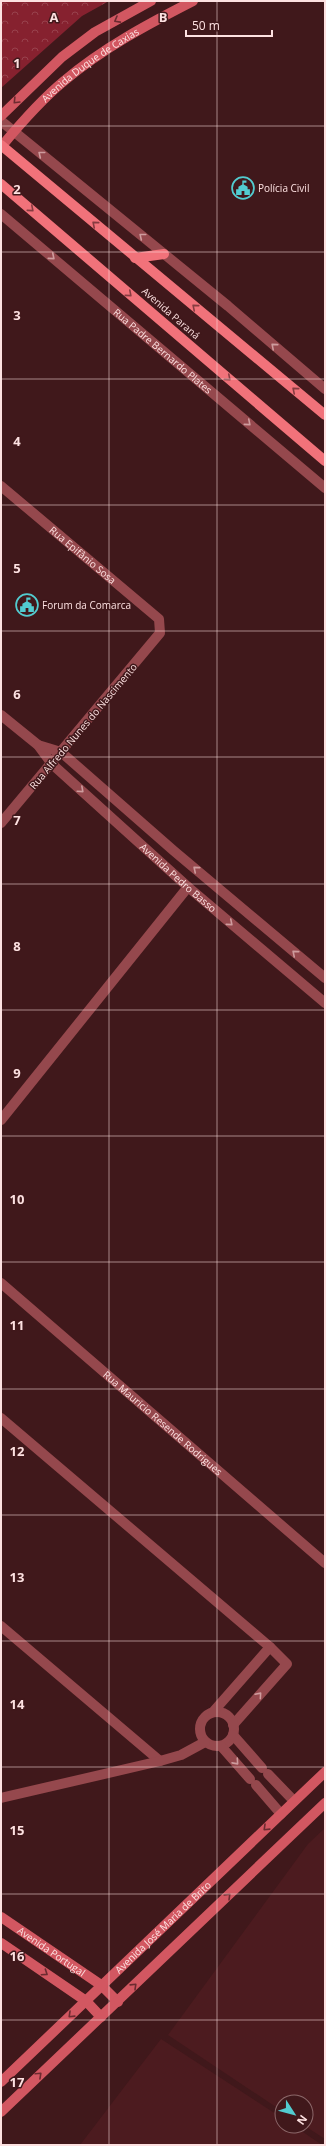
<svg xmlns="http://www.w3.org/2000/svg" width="326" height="2146" font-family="'Open Sans',sans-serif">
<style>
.built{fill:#4c1b1f}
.forest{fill:url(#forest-crowns)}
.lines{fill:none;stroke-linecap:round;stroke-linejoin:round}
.street{stroke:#95484d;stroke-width:10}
.secondary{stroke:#d25761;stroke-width:10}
.primary{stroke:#f1727a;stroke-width:10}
.oneway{stroke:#6c2b30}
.oneway2{stroke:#ce9c9e}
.oneway3{stroke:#873c41}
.grid{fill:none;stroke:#fde1e1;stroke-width:1;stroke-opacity:0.55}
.labels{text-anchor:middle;stroke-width:3;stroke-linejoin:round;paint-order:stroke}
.street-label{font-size:10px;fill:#fde1e1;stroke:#40181b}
.poi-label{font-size:10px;fill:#fde1e1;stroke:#40181b;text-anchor:start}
.grid-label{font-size:13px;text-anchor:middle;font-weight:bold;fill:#fde1e1;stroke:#40181b;stroke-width:3;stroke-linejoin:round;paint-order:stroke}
</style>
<defs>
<pattern id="forest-crowns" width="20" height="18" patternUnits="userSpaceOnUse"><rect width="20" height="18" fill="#86212f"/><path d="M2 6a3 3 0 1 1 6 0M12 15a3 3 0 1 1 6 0" fill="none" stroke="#98414d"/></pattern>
</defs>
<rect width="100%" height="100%" fill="#40181b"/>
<g class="built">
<path d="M325,1828v311l-20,-13 1,-24h-24v9l-114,-76 140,-191z"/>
<path d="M161,2039l121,79v8h12l28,19h-242z"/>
</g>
<path class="forest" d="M1,1h108l-27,15 -81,72z"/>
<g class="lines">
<g class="street">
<path d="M1,121l227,185 97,83"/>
<path id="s1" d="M1,214l324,274"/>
<path id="s2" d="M1,486l158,133 1,14 -159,190"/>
<path id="s3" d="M1,715l37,30 14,19 136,123 137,116"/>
<path d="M38,745l23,7 113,99 151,127"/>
<path d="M1,1120l187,-233"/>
<path id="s4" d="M1,1283l324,280"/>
<path d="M1,1418l269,229 17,17 -54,61"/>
<path d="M1,1626l159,135"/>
<circle cx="217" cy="1729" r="17"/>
<path d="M213,1712l57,-65"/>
<path d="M233,1735l29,33"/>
<path d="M221,1746l29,33"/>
<path d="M268,1774l26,27"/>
<path d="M256,1785l25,29"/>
<path d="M1,1798l159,-37 21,-6 24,-13"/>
</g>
<g class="secondary">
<path d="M1,116l61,-59 33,-25 56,-31"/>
<path id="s5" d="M1,147c19,-23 40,-47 63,-66 39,-33 84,-57 129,-80"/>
<path id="s6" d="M1,1917l100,68 17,17"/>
<path d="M1,1943l85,58 15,16"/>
<path id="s7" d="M1,2082l324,-310"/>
<path d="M1,2112l324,-309"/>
</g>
<g class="primary">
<path d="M1,145l324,270"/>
<path d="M1,184l324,277"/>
<path d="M135,258l29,-4"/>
</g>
</g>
<defs><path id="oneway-chevron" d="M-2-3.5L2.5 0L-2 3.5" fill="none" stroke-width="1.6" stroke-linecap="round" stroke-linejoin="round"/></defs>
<g class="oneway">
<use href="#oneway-chevron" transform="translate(117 20) rotate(151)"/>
<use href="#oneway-chevron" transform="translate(16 101) rotate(134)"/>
<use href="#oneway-chevron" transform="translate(266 1828) rotate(136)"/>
<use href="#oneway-chevron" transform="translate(228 1896) rotate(-44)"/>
<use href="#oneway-chevron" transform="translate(45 1973) rotate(34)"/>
<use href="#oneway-chevron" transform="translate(134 1986) rotate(-44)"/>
<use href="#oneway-chevron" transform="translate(71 2015) rotate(136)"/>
<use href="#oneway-chevron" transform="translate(39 2075) rotate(-43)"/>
</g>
<g class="oneway2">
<use href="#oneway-chevron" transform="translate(41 154) rotate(-141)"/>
<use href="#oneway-chevron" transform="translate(142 236) rotate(-141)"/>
<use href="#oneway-chevron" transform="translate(52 257) rotate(40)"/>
<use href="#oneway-chevron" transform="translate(274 346) rotate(-139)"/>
<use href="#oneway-chevron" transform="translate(248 423) rotate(40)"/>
<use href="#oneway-chevron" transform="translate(81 790) rotate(42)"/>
<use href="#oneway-chevron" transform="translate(196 869) rotate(-140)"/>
<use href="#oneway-chevron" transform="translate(230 923) rotate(40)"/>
<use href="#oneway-chevron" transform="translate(295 953) rotate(-140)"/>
<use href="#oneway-chevron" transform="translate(259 1695) rotate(-49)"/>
<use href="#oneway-chevron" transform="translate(236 1762) rotate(48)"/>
</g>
<g class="oneway3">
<use href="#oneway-chevron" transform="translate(31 209) rotate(41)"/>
<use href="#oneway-chevron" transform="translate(95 224) rotate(-140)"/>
<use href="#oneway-chevron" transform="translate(129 294) rotate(41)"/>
<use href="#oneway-chevron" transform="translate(195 307) rotate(-140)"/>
<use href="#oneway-chevron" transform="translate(228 378) rotate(41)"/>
<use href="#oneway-chevron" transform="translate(295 390) rotate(-140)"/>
</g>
<path class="grid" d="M109,1v2144M217,1v2144M1,126h324M1,252h324M1,379h324M1,505h324M1,631h324M1,757h324M1,884h324M1,1010h324M1,1136h324M1,1262h324M1,1389h324M1,1515h324M1,1641h324M1,1767h324M1,1894h324M1,2020h324"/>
<defs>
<g id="civic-ring" transform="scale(1.15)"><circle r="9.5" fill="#40181b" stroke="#52ccd0" stroke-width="1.5"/><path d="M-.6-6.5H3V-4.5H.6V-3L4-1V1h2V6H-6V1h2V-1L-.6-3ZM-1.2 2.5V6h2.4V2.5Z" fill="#52ccd0"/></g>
</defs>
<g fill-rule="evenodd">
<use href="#civic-ring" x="243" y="188"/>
<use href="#civic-ring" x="27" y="605"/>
</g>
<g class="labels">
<g class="street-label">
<text dy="4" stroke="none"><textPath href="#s5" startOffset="122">Avenida Duque de Caxias</textPath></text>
<text transform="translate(171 313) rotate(41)" y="4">Avenida Paraná</text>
<text dy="4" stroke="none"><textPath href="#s1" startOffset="212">Rua Padre Bernardo Plates</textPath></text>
<text dy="4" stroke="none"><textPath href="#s2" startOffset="107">Rua Epifânio Sosa</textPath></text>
<text transform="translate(83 726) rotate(-50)" y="4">Rua Alfredo Nunes do Nascimento</text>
<text dy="4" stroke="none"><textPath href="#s3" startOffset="241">Avenida Pedro Basso</textPath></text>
<text dy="4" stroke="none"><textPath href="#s4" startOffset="214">Rua Mauricio Resende Rodrigues</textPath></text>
<text dy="4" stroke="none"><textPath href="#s7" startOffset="224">Avenida José Maria de Brito</textPath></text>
<text dy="4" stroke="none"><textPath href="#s6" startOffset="61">Avenida Portugal</textPath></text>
</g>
<g class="poi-label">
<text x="258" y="192">Polícia Civil</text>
<text x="42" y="609">Forum da Comarca</text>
</g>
</g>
<g class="grid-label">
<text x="54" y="22">A</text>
<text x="163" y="22">B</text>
<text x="17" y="68">1</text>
<text x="17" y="194">2</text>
<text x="17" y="320">3</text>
<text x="17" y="446">4</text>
<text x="17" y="573">5</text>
<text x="17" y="699">6</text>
<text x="17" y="825">7</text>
<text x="17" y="951">8</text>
<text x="17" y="1078">9</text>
<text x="17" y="1204">10</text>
<text x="17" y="1330">11</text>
<text x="17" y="1456">12</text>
<text x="17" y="1582">13</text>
<text x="17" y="1709">14</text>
<text x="17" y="1835">15</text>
<text x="17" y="1961">16</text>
<text x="17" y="2087">17</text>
</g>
<rect width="326" height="2146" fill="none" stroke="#fde1e1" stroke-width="4"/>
<g transform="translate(294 2114) rotate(126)"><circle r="19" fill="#40181b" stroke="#8c686a"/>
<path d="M0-3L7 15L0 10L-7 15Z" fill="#52ccd0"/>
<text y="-6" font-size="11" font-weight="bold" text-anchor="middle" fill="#fde1e1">N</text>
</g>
<path d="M186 30v6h86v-6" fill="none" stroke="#fde1e1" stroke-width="2"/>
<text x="192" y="30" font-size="12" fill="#fde1e1" stroke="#40181b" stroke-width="3" paint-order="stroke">50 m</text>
</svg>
